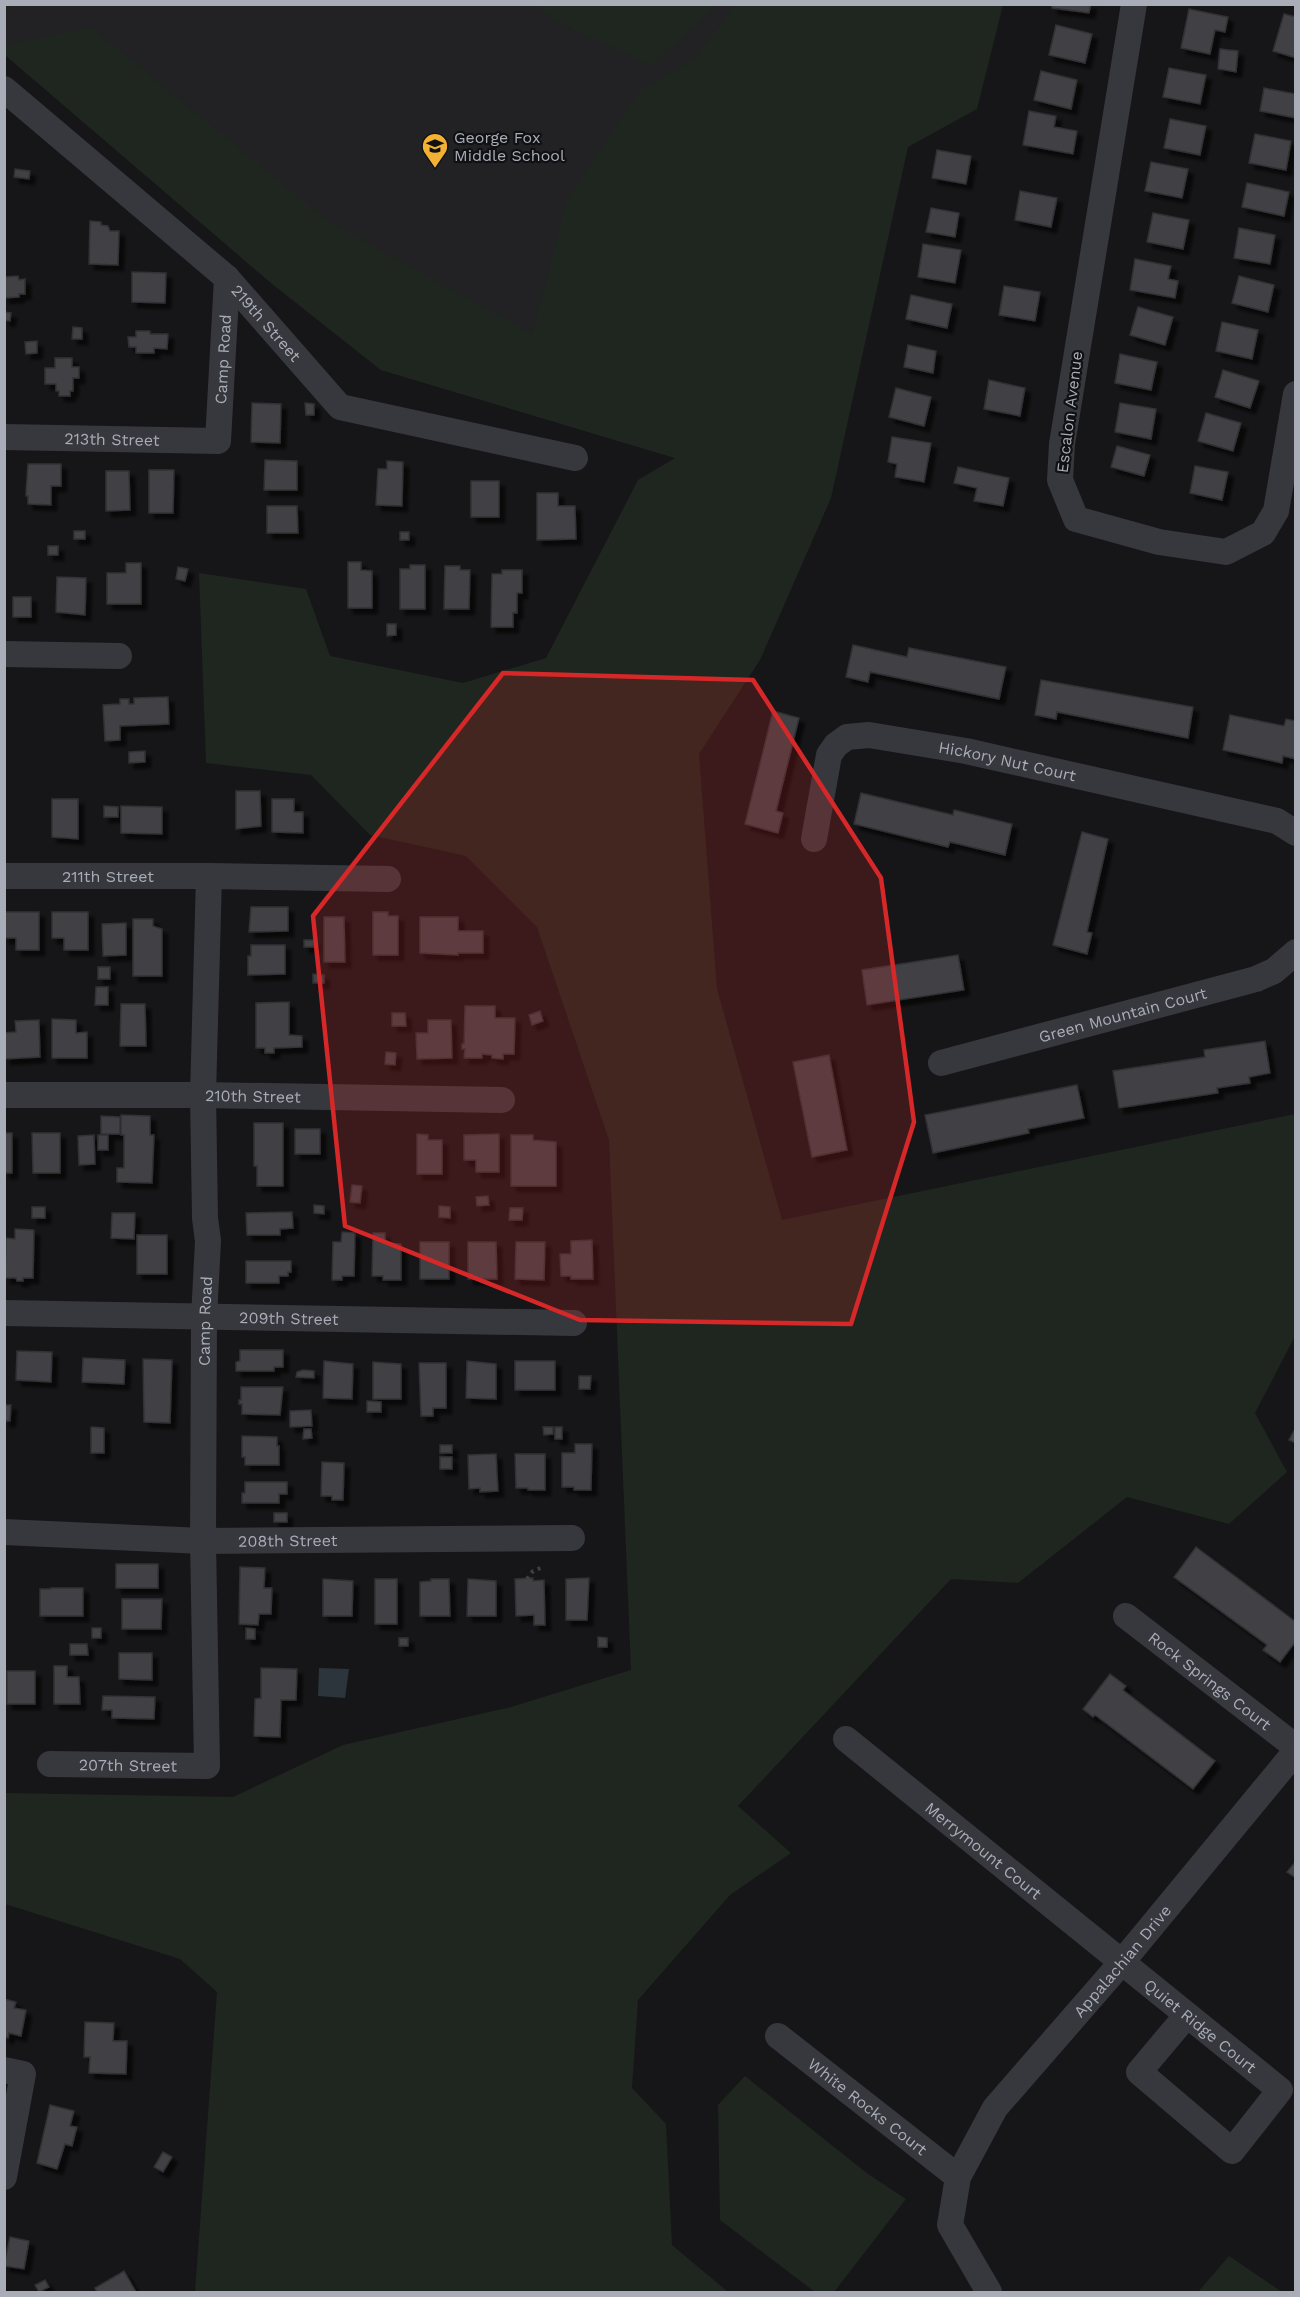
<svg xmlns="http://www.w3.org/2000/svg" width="1300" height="2297" font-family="'Work Sans',sans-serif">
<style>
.built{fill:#222225}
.green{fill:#1e261f}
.water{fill:#2c353c}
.building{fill:#404145;stroke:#303034;stroke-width:1.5;filter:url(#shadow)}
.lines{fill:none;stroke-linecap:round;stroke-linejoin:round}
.path{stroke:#3d3f44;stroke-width:4;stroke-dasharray:3 4.5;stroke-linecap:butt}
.minor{stroke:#37383d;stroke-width:26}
.marked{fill:#d62828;fill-opacity:0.2;stroke:#d62828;stroke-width:4.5;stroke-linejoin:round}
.labels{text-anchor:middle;stroke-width:4.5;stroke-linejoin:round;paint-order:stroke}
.poi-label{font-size:16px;fill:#a8adb8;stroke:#111113;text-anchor:start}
.street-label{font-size:16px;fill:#a8adb8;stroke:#111113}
</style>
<defs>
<filter id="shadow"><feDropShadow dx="5.5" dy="5.5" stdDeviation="1.5" flood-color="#0009"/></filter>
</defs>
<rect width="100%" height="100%" fill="#161618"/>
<path class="built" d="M5,5h758l-88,453 -294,-88 -110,-87 -266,-228z"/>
<g class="green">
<path d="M535,5h181l-64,61 -94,-44z"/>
<path d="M735,5h268l-26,104 -69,38 -77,351 -71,162 -61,94 18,235 65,231 513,-106v222l-40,77 32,59 -58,52 -102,-27 -109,86 -67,-4 -213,227 53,47 -61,42 -92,105 -6,88 34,36 6,121 56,47h-533l22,-300 -37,-33 -175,-55v-111l228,4 110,-52 168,-38 120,-37 -22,-530 -72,-213 -71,-71 -96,-21 -59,-60 -105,-12 -7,-190 107,16 24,67 133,27 83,-25 92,-178 37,-22 -294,-88 -110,-87 -266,-228v-10l86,-18 237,194 204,113 35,-135 74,-109 53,-31z"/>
<path d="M745,2076l123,98 38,25 -72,93h-19l-95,-72 -2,-115z"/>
<path d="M1229,2256l53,36h-84z"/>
</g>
<path class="water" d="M319,1668l30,1 -4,29 -27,-2z"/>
<g class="building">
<path d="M1052,4h39l-2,9 -37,-5z"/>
<path d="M1189,9l39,8 -3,15 -10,-2 -5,24 -29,-6z"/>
<path d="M1284,14l12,3v41l-23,-7z"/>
<path d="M1056,25l36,9 -7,29 -36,-8z"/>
<path d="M1220,49l18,2 -2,21 -18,-3z"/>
<path d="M1169,68l37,7 -6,29 -37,-7z"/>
<path d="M1041,71l36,9 -6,29 -37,-9z"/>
<path d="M1264,88l32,6v24l-36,-7z"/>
<path d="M1029,111l27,5 -2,11 23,4 -4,23 -50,-9z"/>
<path d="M1170,119l36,7 -6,29 -36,-7z"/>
<path d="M1255,134l36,7 -5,29 -37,-7z"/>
<path d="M937,150l34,6 -5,28 -34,-6z"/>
<path d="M1151,162l37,7 -6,29 -37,-7z"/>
<path d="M15,169l15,2 -1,8 -15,-2z"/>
<path d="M1247,183l42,9 -5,24 -42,-9z"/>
<path d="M1020,191l37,7 -6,29 -36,-7z"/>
<path d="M931,208l28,5 -4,24 -29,-5z"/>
<path d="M1153,213l36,7 -6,29 -36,-7z"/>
<path d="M90,221l11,1v3l7,1 2,5h9l-1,34 -29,-1z"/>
<path d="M1239,228l36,7 -5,29 -36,-6z"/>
<path d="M923,244l38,6 -6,33 -37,-6z"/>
<path d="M1135,259l36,7 -3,13 10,2 -3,17 -45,-8z"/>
<path d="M132,272l34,1 -1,30 -33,-1z"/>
<path d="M18,276l1,4 6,-1v15h-6v3l-15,1v-21z"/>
<path d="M1239,276l35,9 -6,27 -36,-9z"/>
<path d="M1004,286l36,6 -5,29 -36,-6z"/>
<path d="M911,295l41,9 -5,24 -41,-9z"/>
<path d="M1138,307l35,10 -8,28 -35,-10z"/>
<path d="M4,312l7,1 -1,8 -6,-1z"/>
<path d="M1222,322l36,8 -6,29 -36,-8z"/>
<path d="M73,327l9,1v11h-10z"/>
<path d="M136,331h14v3h18l-1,15 -13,-1v5h-18v-6h-7l-1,-10h8z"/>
<path d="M37,341v12l-11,1 -1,-12z"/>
<path d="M908,345l28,6 -3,22 -29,-6z"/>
<path d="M1120,354l37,8 -6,28 -36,-7z"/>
<path d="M55,358h17v9h7v11h-6v13h-3v5h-11v-5h-3v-7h-11v-16h10z"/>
<path d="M1223,370l36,11 -9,27 -35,-11z"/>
<path d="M989,380l36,8 -5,28 -36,-7z"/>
<path d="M896,388l35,9 -7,29 -35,-9z"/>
<path d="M252,403l29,1 -1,39 -29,-1z"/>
<path d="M305,403l9,1v11h-8z"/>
<path d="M1120,403l36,6 -5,30 -36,-7z"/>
<path d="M1206,413l35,10 -8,28 -35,-10z"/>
<path d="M892,437l39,6 -7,39 -29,-5 2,-13 -9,-2z"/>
<path d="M1117,446l33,9 -6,21 -33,-9z"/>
<path d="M265,460l32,1v29h-33z"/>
<path d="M387,461l16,1 -1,44 -26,-1 2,-36h9z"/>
<path d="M28,464h33v22h-10v19l-23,-1v-8h-2v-4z"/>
<path d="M1195,466l33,6 -6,28 -32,-7z"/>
<path d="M958,467l51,11 -6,28 -29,-5 3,-13 -23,-5z"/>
<path d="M149,470h25l-1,43h-24z"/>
<path d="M106,471h23l1,39 -24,1z"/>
<rect x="471" y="481" width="28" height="36"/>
<path d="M537,493h21v13h17l1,33 -39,1z"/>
<path d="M267,506h30l1,27h-31z"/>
<rect x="74" y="531" width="11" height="8"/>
<rect x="400" y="532" width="9" height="8"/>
<rect x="48" y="546" width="10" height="9"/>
<path d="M348,562h13v8l11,1v37h-24z"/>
<path d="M126,563h15v41h-34v-31h19z"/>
<path d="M410,565h15v44h-25v-40h10z"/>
<path d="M445,566h15v4h10l-1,39h-25z"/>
<path d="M178,567l10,2 -3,12 -9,-2z"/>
<path d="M502,570h20v23h-5v20h-4v14h-22l1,-53h10z"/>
<path d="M57,577l29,1 -1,37 -29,-3z"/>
<rect x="13" y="597" width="18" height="20"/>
<path d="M387,624h9v11l-9,1z"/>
<path d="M853,645l54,12 2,-9 97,19 -7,32 -129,-27 -2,10 -22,-5z"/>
<path d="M1041,680l152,27 -5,31 -131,-26 -1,7 -21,-4z"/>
<path d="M168,697l1,27 -49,2v14l-15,1 -2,-36 17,-1v-5h9v5h5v-6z"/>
<path d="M773,711l26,7 -23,93 7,2 -5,20 -33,-9z"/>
<path d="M1230,715l54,11 2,-7 10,2v38l-13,-3 -1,7 -59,-13z"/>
<path d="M145,751v11l-16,1v-11z"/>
<path d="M236,791h24l1,35 -25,3z"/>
<path d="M861,793l92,22 1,-5 58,14 -7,31 -55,-13 -2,5 -94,-23z"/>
<path d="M52,799h26v40l-26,-2z"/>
<path d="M272,799h22v13h9v21l-31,-1z"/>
<path d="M104,806l14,1v10h-14z"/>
<path d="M121,806l41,1v27l-41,-1z"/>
<path d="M1082,832l26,7 -21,93 5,1 -5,21 -34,-9z"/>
<path d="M251,907h37v24l-39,1z"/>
<path d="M4,912h35v38h-23v-12h-12z"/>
<path d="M52,912h36v38h-24v-12h-12z"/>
<path d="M373,912h15v4h10v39h-25z"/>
<path d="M324,917h20l1,45h-21z"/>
<path d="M458,917v14h25v22h-25v2l-38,-2v-36z"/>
<path d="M133,919h20v7l9,3v47h-29z"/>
<path d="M126,923v32l-23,1 -1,-32z"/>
<rect x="304" y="940" width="10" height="7"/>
<path d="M251,945h34v29l-37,1v-19h3z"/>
<path d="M958,955l6,35 -97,15 -5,-35z"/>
<rect x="98" y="967" width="12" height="12"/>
<path d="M313,974l11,1v8h-11z"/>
<path d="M96,987h12v18h-13z"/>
<path d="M289,1002v33l13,1v11l-28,1v5h-9v-5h-9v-45z"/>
<path d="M121,1004h24l1,42h-26z"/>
<path d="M465,1006h30v12h20l-1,36h-11v5l-11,-1v-3l-10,-1v4h-18l1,-9h-3v-5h2z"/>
<path d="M540,1011l3,10 -11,4 -3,-10z"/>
<path d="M392,1013h13l1,13h-14z"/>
<path d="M52,1019l24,1v13l11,-1v26h-35z"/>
<path d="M39,1020l1,37 -35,2 -1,-26 12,-1 -1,-11z"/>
<path d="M428,1020h23l1,38 -35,1 -1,-26h12z"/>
<path d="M1265,1041l5,32 -21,4 1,6 -33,5 1,5 -99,15 -6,-37 92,-14 -1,-7z"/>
<path d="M386,1052l10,1 -1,12 -10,-1z"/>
<path d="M829,1055l18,95 -35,7 -19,-95z"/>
<path d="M1077,1085l7,33 -56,11 1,4 -96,20 -8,-38z"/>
<path d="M121,1115l29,1v19h4l-2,48 -35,-1v-14h7v-33h-3z"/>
<path d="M101,1116l19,1v17h-19z"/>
<path d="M254,1123h29v63h-26v-20h-3z"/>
<rect x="295" y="1129" width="25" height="25"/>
<rect x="4" y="1133" width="8" height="40"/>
<path d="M32,1133h28v40h-27z"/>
<path d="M417,1134l11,1v5h14v34h-25z"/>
<path d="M499,1134v38h-23v-12h-12v-25z"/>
<path d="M94,1135l1,29 -16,1 -1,-29z"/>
<rect x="98" y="1135" width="10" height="15"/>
<path d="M511,1135h22v5l23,2v44h-45z"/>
<path d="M352,1185l10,1 -2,17 -10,-1z"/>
<path d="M488,1196l1,9 -12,1 -1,-9z"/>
<path d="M314,1205l10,1v8l-10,-1z"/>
<path d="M439,1206l11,1v11l-11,-1z"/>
<rect x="32" y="1207" width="13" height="11"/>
<path d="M510,1208h13l-1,12h-13z"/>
<path d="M292,1212l1,16 -13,1v6h-33l-1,-22z"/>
<path d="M112,1213h23l-1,26 -23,-1z"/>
<path d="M15,1229l19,1 -1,48h-10v3h-6l-1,-3h-11l1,-40 9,1z"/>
<path d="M342,1232l13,1 -1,43h-12v4h-10l1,-38h8z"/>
<path d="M373,1233h12v10l16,1v36h-18v-4h-11z"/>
<rect x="137" y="1235" width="30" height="39"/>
<path d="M592,1240l1,39h-22v-3h-10l-1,-22h11v-13z"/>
<rect x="420" y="1242" width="29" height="37"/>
<path d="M468,1242h28l1,37h-29z"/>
<path d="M516,1242h29l-1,38 -29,-1z"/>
<path d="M246,1261h45v11h-3v4h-9v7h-33z"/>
<path d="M240,1350h43v17h-9v4h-38v-9l4,-1z"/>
<path d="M17,1351l35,1 -1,30 -35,-2z"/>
<path d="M83,1358l42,2 -1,24 -42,-2z"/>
<path d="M143,1359l29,1 -2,63 -26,-1z"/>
<path d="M324,1361l29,3 -1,35 -29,-1z"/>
<path d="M467,1361l29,3v35l-30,-1z"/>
<rect x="515" y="1361" width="40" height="29"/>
<path d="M373,1362l28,2v35h-28z"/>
<path d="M419,1363h27v45h-13v8h-12z"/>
<path d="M303,1370l11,1v7l-18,-1 1,-5z"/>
<path d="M579,1376h12l-1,13h-11z"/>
<path d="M241,1387h42l-3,28 -38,-1v-10h-3v-4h2z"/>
<path d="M367,1401l14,1v10h-14z"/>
<path d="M4,1405h7l-1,16h-6z"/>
<path d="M311,1410l1,16 -22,1v-16z"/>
<path d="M91,1427l13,1v25h-13z"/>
<path d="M543,1427h10v7l-9,1z"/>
<rect x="555" y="1427" width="7" height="12"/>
<path d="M1296,1427v16l-7,-3z"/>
<path d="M304,1429h7l1,9 -9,1z"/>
<path d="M242,1436l35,1v9h2v19h-34v-8h-3z"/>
<path d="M575,1444h17l-1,46h-17v-3h-12v-34h13z"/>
<rect x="440" y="1445" width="12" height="8"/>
<path d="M496,1454l2,37 -18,1v-4l-11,1 -1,-34z"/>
<path d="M515,1454h30v36h-17v-2h-12z"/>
<rect x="440" y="1457" width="12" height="12"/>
<path d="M322,1462l22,1 -1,37h-11v-4h-11z"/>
<path d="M245,1482h42v12h-8v9h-37v-10h3z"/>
<rect x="274" y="1513" width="13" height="9"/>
<path d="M1196,1547l100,75v19l-16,21 -17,-12 4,-5 -93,-68z"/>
<rect x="116" y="1564" width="42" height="24"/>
<path d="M240,1567l25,1 -1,20h8l-1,26h-12l-1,11 -19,-1z"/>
<path d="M533,1578v3l11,-1 1,45h-11v-10l-18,1 -1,-37z"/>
<path d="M589,1578l-2,42h-21v-41z"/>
<path d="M323,1579l30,2 -1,35h-29z"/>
<rect x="375" y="1579" width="22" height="45"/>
<path d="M431,1579h18l1,37h-30v-34l11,-1z"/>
<path d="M468,1579l28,2v35h-29z"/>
<path d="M51,1588h32v28h-43v-27h11z"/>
<path d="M122,1599h40l-1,30h-39z"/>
<rect x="92" y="1628" width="9" height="10"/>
<path d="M246,1628l9,1v10h-9z"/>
<path d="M598,1637l9,1v9h-9z"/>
<rect x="399" y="1638" width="9" height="8"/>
<path d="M70,1644h17l1,11h-18z"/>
<path d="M119,1653h33v27l-33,-1z"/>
<path d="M54,1666h13v11h12l1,27h-26z"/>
<path d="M261,1668l36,1 -1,31h-15l-1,37 -26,-1 1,-37 6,-1z"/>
<rect x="7" y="1671" width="28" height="33"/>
<path d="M1110,1674l16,12 -3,4 92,71 -22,28 -98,-74 -2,2 -10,-8z"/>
<path d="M103,1696l52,1 -1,22 -42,-1v-8h-10z"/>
<path d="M1296,1861v17l-9,-6z"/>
<path d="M4,1999l12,3 -2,6 12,2 -5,26 -12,-3 -1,5 -4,-1z"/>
<path d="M85,2022l29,1 -1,18h14l-1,33 -37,-1 1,-16h-6z"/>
<path d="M50,2105l24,6 -4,15 7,1 -5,19 -7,-2 -8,25 -20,-6z"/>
<path d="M163,2152l9,5 -9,15 -9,-5z"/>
<path d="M10,2237l19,4 -5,28 -20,-3z"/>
<path d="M124,2271l12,21h-39l-2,-4z"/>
<path d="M45,2280l4,7 -10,5 -4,-7z"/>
</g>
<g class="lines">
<path class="path" d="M527,1579l6,-8 10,-4"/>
<g class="minor">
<path d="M1134,4l-72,440 -2,36 16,39 83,23 67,10 37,-19 13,-22 20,-117"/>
<path id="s1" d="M4,89l223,189 113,129 235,51"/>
<path id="s2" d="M4,437l214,4 9,-163"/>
<path d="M4,654l115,2"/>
<path id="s3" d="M814,839l15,-84 7,-10 11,-8 22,-2 97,16 311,70 19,12"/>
<path id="s4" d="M4,876h205l179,3"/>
<path id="s5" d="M941,1063l315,-84 18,-8 22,-19"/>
<path id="s6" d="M4,1095h199l299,5"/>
<path id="s7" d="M4,1313l570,10"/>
<path id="s8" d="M4,1532l199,9 369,-3"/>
<path id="s9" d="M1126,1616l170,131"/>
<path id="s10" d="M846,1739l434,351 -48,61 -93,-79 48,-57"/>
<path id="s11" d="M50,1764l157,2 -4,-225 1,-223 4,-77 -3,-23 -2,-123 6,-219"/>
<path id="s12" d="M778,2036l180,141"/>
<path d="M4,2070l19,4 -19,103"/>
<path id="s13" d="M989,2292l-39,-67 8,-48 37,-69 127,-146 174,-211"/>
</g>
</g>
<path class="marked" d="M503,673l250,7 128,198 33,244 -63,202 -271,-4 -235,-94 -32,-310z"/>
<defs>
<g id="school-pin" transform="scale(1.35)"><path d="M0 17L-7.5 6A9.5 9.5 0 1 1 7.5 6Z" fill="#f2b134" stroke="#111113"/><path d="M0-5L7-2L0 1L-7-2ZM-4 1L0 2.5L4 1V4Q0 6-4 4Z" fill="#111"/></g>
</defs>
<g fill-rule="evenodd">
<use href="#school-pin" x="435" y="146"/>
</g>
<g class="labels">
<g class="poi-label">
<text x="454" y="143">George Fox<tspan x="454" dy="18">Middle School</tspan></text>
</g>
<g class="street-label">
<text dy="6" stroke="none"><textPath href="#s1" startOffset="352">219th Street</textPath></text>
<text dy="6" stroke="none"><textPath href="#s2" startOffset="296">Camp Road</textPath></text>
<text transform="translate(1069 412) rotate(-83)" y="6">Escalon Avenue</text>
<text dy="6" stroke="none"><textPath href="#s2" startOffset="108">213th Street</textPath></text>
<text dy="6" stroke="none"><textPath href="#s3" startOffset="274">Hickory Nut Court</textPath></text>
<text dy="6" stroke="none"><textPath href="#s4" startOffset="104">211th Street</textPath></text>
<text dy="6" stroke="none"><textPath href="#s5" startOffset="188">Green Mountain Court</textPath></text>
<text dy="6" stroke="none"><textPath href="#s6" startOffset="249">210th Street</textPath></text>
<text dy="6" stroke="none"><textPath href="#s7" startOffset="285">209th Street</textPath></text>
<text dy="6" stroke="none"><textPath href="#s11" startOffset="602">Camp Road</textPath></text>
<text dy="6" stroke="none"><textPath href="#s8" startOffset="284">208th Street</textPath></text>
<text dy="6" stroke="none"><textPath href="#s9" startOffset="106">Rock Springs Court</textPath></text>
<text dy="6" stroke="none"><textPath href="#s11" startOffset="78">207th Street</textPath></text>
<text dy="6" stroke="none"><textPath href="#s10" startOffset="177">Merrymount Court</textPath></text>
<text dy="6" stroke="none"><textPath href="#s13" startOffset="399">Appalachian Drive</textPath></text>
<text dy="6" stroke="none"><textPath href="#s10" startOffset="456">Quiet Ridge Court</textPath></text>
<text dy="6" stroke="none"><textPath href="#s12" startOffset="114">White Rocks Court</textPath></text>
</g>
</g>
<rect width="1300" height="2297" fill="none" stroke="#a8adb8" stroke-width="12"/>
</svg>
